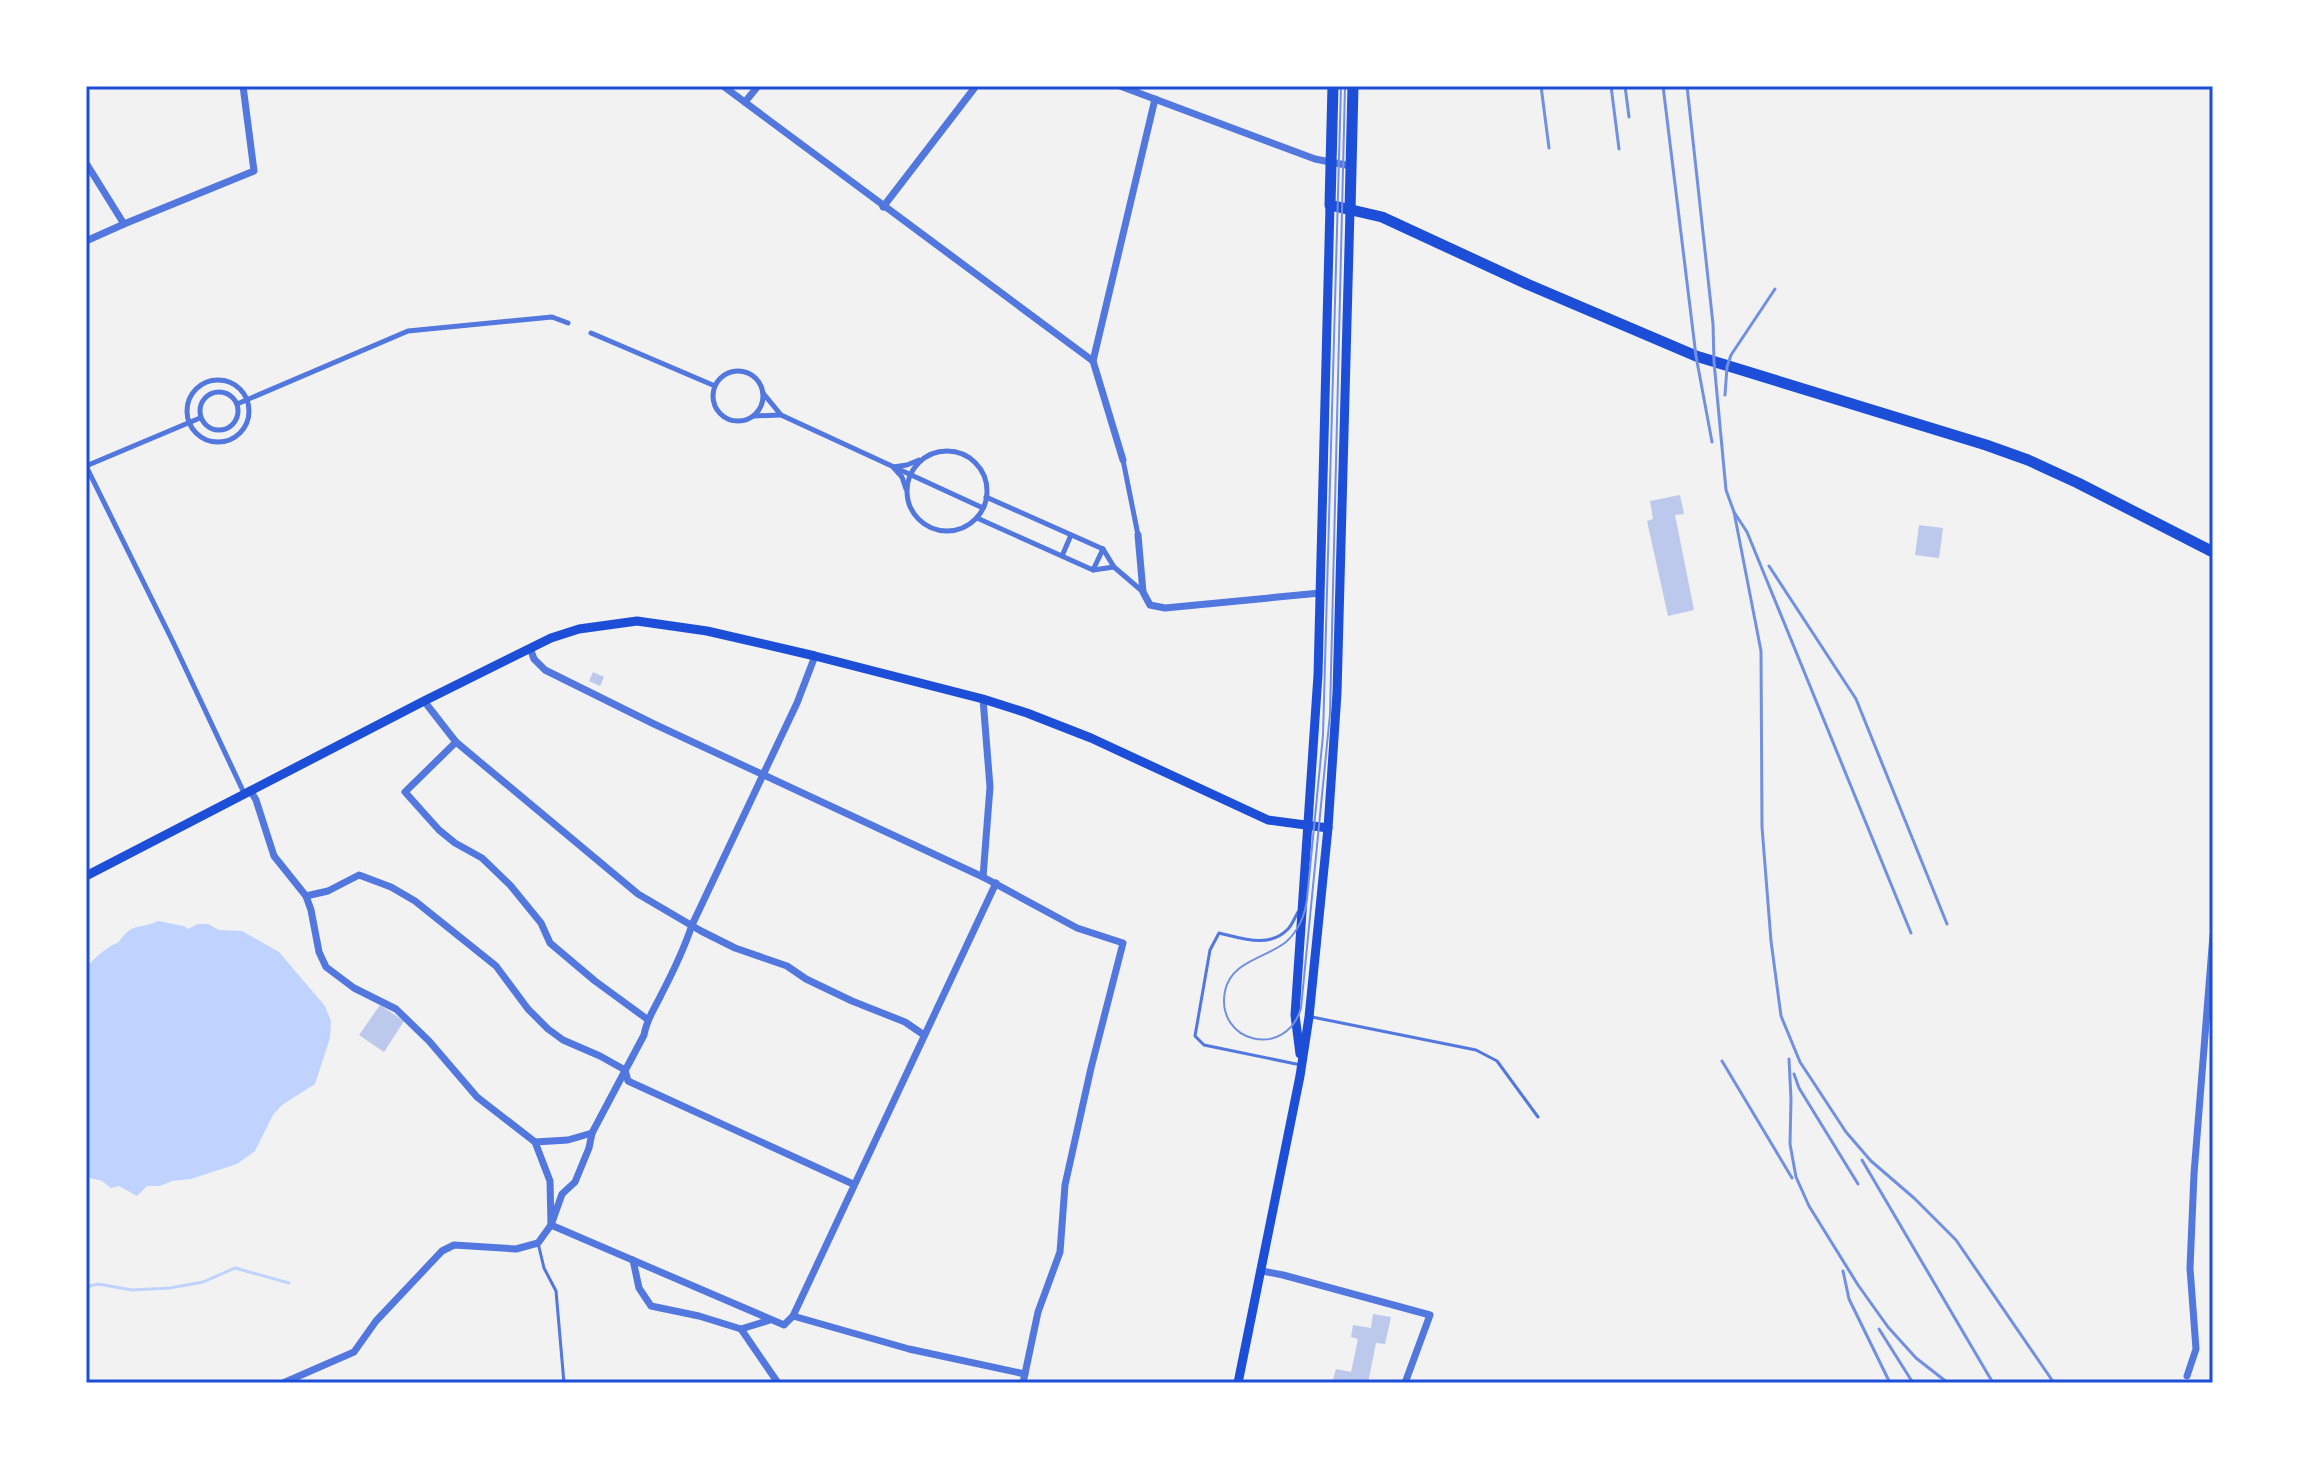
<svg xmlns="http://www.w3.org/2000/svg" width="2299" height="1469" font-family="'Exo 2',sans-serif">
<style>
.water{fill:#bfd3fe}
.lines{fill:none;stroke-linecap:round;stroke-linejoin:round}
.stream{stroke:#bfd3fe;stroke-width:3}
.building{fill:#bdc9ec}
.service{stroke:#5277de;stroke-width:3}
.pedestrian{stroke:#5277de;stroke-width:5}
.minor{stroke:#5277de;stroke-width:7}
.secondary{stroke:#1d4ed8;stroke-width:9}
.trunk{stroke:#1d4ed8;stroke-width:11}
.tram{stroke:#7290e2;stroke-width:2}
.rail{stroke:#7290e2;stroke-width:3}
.neatline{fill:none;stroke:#1d4ed8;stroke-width:3}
</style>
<rect width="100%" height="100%" fill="#f2f2f2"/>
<path class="water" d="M158,921l26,5 4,3 10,-5h10l11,6 23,1 37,21 46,54 6,15 -1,17 -15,46 -33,21 -9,10 -18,36 -18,13 -46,15 -19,2 -12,5h-13l-10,10 -18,-10 -8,2 -9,-7 -16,-4v-209c5,-7 24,-24 32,-25 15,-22 21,-13 40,-22z"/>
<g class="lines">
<path class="stream" d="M86,1287l12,-3 34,6 38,-2 33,-6 32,-14 54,15"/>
</g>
<g class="building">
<path d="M1680,495l4,19 -9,1 19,95 -26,6 -21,-95 6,-2 -3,-18z"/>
<path d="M1919,525l24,3 -4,30 -24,-3z"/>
<path d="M593,672l11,5 -4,9 -11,-5z"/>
<path d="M380,1005l24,16 -20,31 -25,-17z"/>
<path d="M1373,1314l18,3 -6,27 -9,-1 -8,40h-30l-5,-3 3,-11 15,3 7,-33 -7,-2 2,-12 18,3z"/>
</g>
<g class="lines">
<g class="service">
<path d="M1298,912c-3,5 -6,13 -10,17 -19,20 -47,9 -69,4l-9,17 -15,86 9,9 97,20"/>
<path d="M1312,1017l164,33 21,11 41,56"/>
<path d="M538,1243l6,25 12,23 8,92"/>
</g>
<g class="pedestrian">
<path d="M591,333l124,53"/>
<circle cx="738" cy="396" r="25"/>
<circle cx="218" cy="411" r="31"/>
<circle cx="219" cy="411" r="19"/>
<path d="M763,393l18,22 202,93"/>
<path d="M237,404l171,-73 144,-14 16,6"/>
<path d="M754,416l26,-1"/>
<circle cx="947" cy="491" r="40"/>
<path d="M1123,460l15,75"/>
<path d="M86,466l88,178 70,149"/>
<path d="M86,466l114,-48"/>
<path d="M906,489l-4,-12 -9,-10 14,-2 12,-5"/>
<path d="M977,518l116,52 10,-21 -117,-52"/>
<path d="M1103,549l11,18 28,24"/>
<path d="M1062,556l9,-21"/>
<path d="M1093,570l21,-3"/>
</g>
<g class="minor">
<path d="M723,86l370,275 30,99"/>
<path d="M1120,86l195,73 36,7"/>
<path d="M745,102l13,-16"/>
<path d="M86,163l38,61"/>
<path d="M883,207l93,-121"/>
<path d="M86,241l38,-17 130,-53 -11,-85"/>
<path d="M1093,361l62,-262"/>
<path d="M1138,535l5,57 7,13 15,3 155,-15"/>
<path d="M530,648l4,11 11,11 109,54 329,153 94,51 46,15 -32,125 -26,117 -5,67 -22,60 -15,71"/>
<path d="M983,699l7,88 -7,90"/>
<path d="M424,701l32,41 182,152 63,37 34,17 52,18 19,13 46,22 53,21 19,13"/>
<path d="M456,742l-51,50 34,38 16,13 27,15 28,27 31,38 9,20 45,38 52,38"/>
<path d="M250,790l6,10 18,56 32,40 5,14 8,42 7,15 28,21 42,21 33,32 48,56 58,45 33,-2 24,-7"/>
<path d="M306,896l22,-5 31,-16 32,12 24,14 81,65 32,43 20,20 15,11 37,16 25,14 3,11 225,103"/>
<path d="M535,1142l15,39 1,44 233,100 9,-9 203,-433"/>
<path d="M633,1260l6,28 12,18 48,10 42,13 37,54"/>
<path d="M1262,1271l21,4 147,40 -25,68"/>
<path d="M793,1316l116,33 116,25"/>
<path d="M741,1329l29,-9"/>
<path d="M2187,1376l9,-27 -6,-81 4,-94 19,-239"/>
<path d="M283,1383l71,-31 22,-31 66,-70 12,-6 62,4 22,-6 13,-18 11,-31 13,-12 14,-34 3,-15 52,-98c3,-17 10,-25 17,-40 12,-23 23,-46 31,-70l105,-222 18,-47"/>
</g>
<g class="secondary">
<path d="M86,876l338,-175 127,-63 28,-9 58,-8 70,10 108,25 168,43 44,14 64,25 177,82 60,8"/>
<path d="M1300,1054l-5,-39 23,-340 12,-470"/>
<path d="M1238,1383l62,-307 9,-59 19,-189 9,-135 13,-483"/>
</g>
<g class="trunk">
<path d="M1333,86l-3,119 52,12 145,67 169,72 290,89 42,15 50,23 135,69"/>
<path d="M1350,210l3,-124"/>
</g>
<path class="tram" d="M1341,86l-18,649 -16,164c-2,17 -8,31 -21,43 -20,16 -55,19 -61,49 -10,52 61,69 76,17l29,-294 15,-628"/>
<g class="rail">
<path d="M1541,86l8,62"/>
<path d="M1611,86l8,63"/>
<path d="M1625,86l4,31"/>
<path d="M1663,86l33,270 16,86"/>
<path d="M1687,86l26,238 1,38 12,128 8,22 13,20 164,401"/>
<path d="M1725,395l2,-28 4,-12 44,-66"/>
<path d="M1734,512l27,139 1,176 9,114 10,75 19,46 46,70 25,29 43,37 42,42 98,143"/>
<path d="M1769,566l87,133 91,225"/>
<path d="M1789,1059l2,40 -1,45 6,33 13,29 49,79 30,42 28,31 32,25"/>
<path d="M1722,1061l70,117"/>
<path d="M1794,1074l5,14 59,96"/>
<path d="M1862,1160l131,223"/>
<path d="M1843,1271l6,28 41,84"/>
<path d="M1879,1329l34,54"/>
</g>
</g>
<rect width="2299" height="1469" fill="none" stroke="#ffffff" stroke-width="176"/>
<rect x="88" y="88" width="2123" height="1293" class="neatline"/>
</svg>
